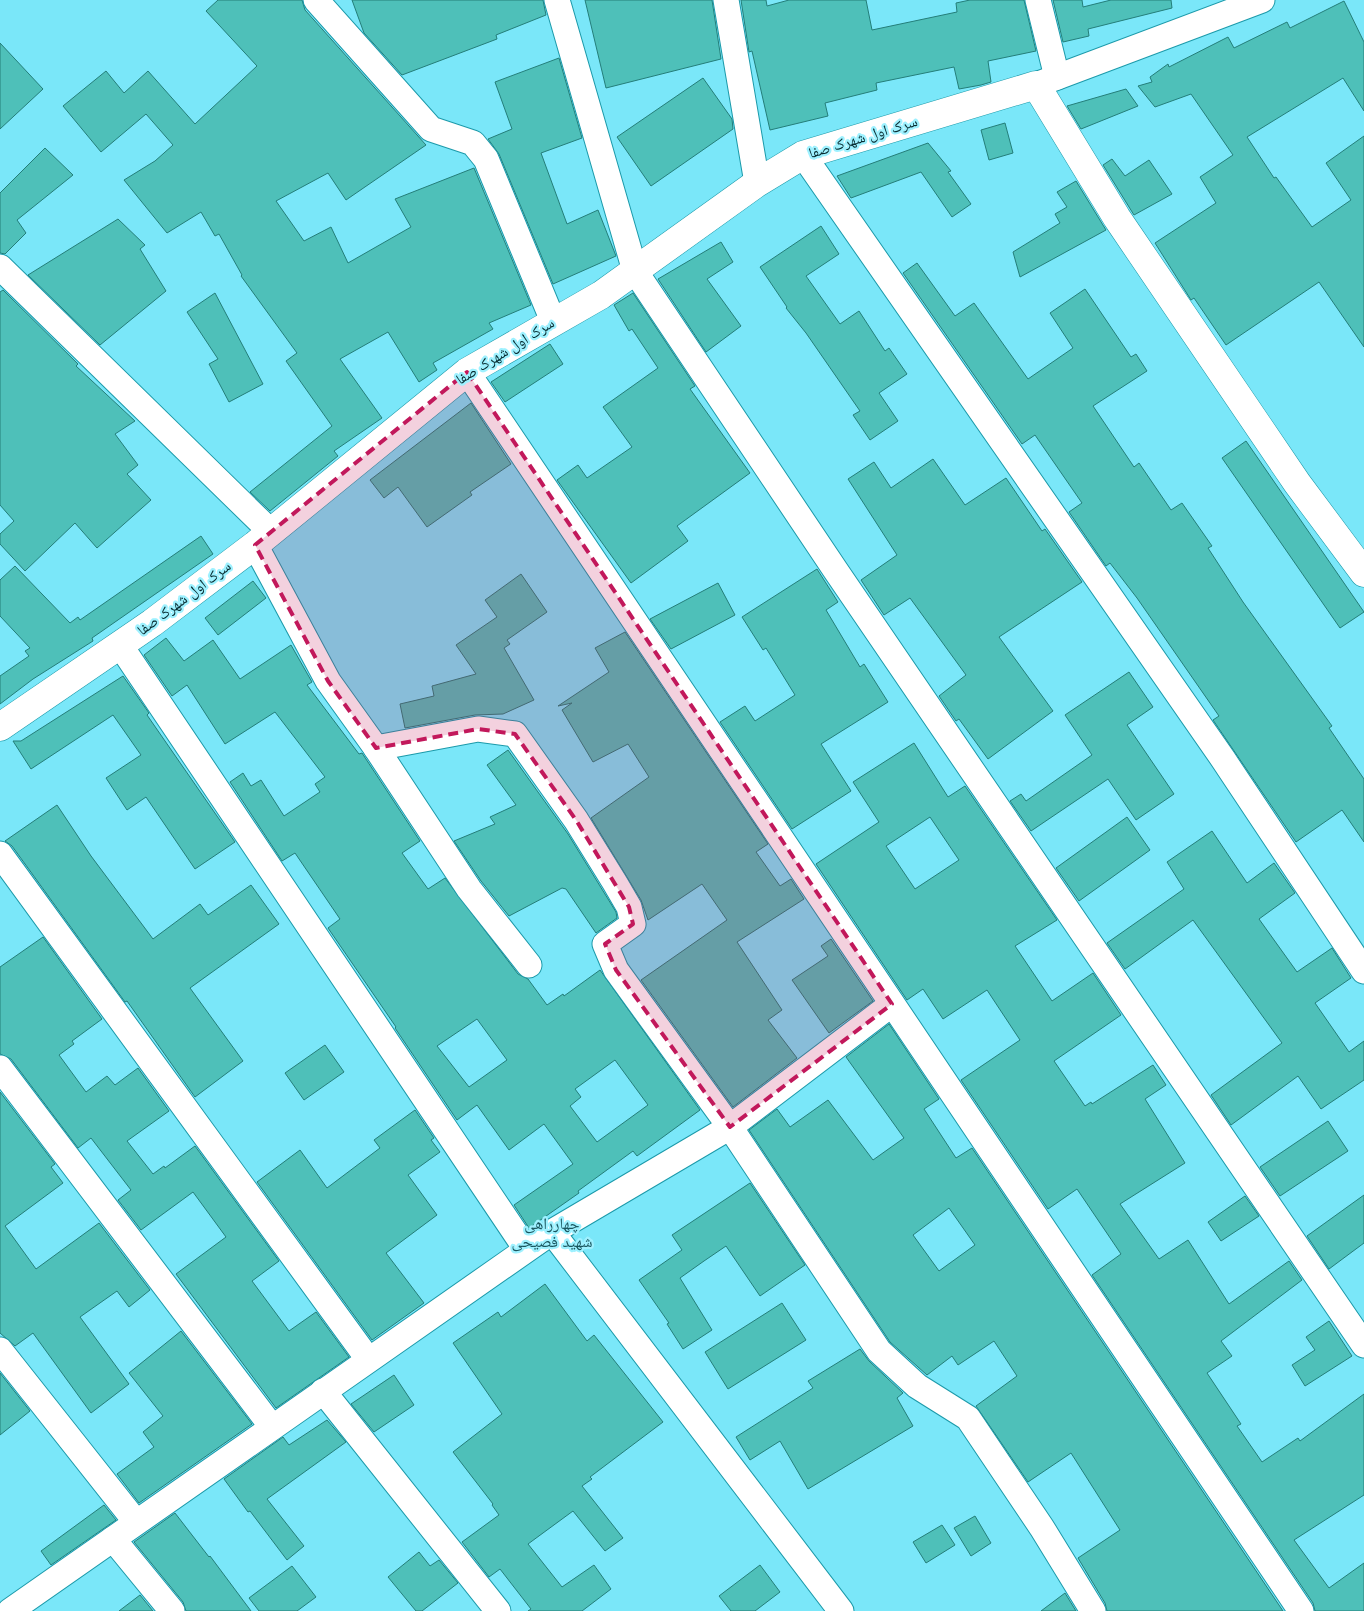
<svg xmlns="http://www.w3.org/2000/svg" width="1364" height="1611" font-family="Helvetica,'Noto Naskh Arabic',sans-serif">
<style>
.building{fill:#4ec0b9;stroke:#247e79;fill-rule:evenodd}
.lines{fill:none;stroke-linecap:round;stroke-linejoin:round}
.minor-casing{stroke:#1c9aaa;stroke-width:27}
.tertiary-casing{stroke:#1c9aaa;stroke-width:29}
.minor{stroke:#fff;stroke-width:25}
.tertiary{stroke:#fff;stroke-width:28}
.marked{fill:#c2185b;fill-opacity:0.2;stroke:#c2185b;stroke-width:4;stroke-dasharray:10 6;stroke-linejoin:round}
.labels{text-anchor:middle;stroke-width:4.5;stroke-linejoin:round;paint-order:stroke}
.street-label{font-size:15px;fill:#072c31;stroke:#9ef1ff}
.neighbourhood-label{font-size:16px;fill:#1a565f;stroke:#9ef1ff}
</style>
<rect width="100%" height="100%" fill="#7ae7f9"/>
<g class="building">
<path d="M218,0h84l3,10 121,135 -80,55 -18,-27 -52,28 28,40 27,-14 17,36 63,-36 -16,-28 79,-31 57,137 -42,18 4,6 -60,34 4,7 -18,12 -31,-50 -48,27 42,59 -48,33 4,5 -68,55 -20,-19 82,-66 -46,-65 11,-8 -56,-77 1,-1 -23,-41 -4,2 -14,-24 -34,21 -43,-53 31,-19 18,-16 -27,-31 -45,38 -38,-46 43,-35 18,22 24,-22 47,53 62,-58 -51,-55z"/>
<path d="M352,0h191l3,15 -50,20 1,4 -95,36 -38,-42z"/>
<path d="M585,0h127l9,59 -115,29z"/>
<path d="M741,0h25l1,6 22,-6h77l6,30 85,-18 -1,-9 14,-3h54l12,51 -48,10 3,21 -10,3 -22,4 -5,-22 -78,16 1,7 -52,13 3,13 -58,14 -18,-79 -3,1z"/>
<path d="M1053,0h29l1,7 28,-7h60l1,8 -84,21 1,7 -26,6z"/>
<path d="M1344,1l20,41v69l-21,-33 -96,59 27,41 2,-1 36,50 39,-27 -25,-37 38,-27v211l-45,-65 -93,63 -32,-47 -3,2 -36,-57 61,-40 -16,-26 33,-22 -42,-61 -36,13 -17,-21 14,-4 -2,-5 18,-13 1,3 59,-30 6,11 53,-26 3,6z"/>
<path d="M0,43l43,46 -43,40z"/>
<path d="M559,58l23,80 -41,15 26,71 31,-14 18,46 -63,28 -54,-130 -11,-15 24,-10 -17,-47z"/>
<path d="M703,78l29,41 1,10 -82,57 -34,-49z"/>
<path d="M1126,89l12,17 -57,23 -14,-23z"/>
<path d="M1005,123l8,30 -24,7 -8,-30z"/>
<path d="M928,143l23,28 -3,1 23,32 -19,13 -31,-45 -70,26 -14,-22z"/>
<path d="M45,148l28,27 -56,45 9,13 -21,21 -5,-1v-60z"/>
<path d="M1112,159l13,17 24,-16 23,34 -38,21 -31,-50z"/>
<path d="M1076,181l30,49 -86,47 -7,-25 47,-29 -5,-9 12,-7 -10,-15z"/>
<path d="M118,219l27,26 -5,4 26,42 -66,54 -72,-70z"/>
<path d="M821,226l18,28 -33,22 34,48 19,-13 26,40 4,-3 18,26 -28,19 19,28 -28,19 -17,-25 7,-4 -54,-78 -20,-25 1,-1 -27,-40z"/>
<path d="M721,242l12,20 -26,17 34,47 -35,26 -48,-73z"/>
<path d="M917,263l38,53 19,-13 54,76 45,-31 -23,-35 35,-24 46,68 5,-3 11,17 -54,35 41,61 5,-4 32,47 11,-7 30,43 -4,2 35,54 89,124 -3,2 35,51v63l-22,-32 -46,32 -83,-122 6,-4 -82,-118 -27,-35 -4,3 -37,-54 13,-9 -47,-68 -13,9 -119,-171z"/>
<path d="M3,290l75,74 -2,2 59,55 -20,13 23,31 -11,9 24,26 -54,48 -22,-25 -50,48 -25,-27v-10l14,-13 -14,-16v-213z"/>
<path d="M215,293l48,91 -34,18 -20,-38 9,-5 -31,-47z"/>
<path d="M633,293l62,93 -5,3 60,84 -73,53 11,15 -57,42 -74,-103 21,-15 9,13 45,-31 -29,-40 55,-39 -26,-39 -3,2 -15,-26z"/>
<path d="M550,344l13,20 -58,38 -14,-20z"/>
<path d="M471,403l40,61 -41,28 2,3 -45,32 -29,-40 -14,11 -14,-18z"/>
<path d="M1246,441l118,171 -24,16 -118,-170z"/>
<path d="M933,459l32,46 41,-27 36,53 3,-2 37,53 -83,55 54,74 -65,48 -29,-40 -3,2 -17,-25 27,-21 -56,-77 -26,17 -23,-35 36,-25 -49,-76 26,-17 17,26z"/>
<path d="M201,536l12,18 -121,84 1,3 -60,38 -33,25v-28l29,-20 -4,-5 5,-3 -30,-32v-36l15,-14 55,57 8,-6 2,3z"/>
<path d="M817,569l21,33 -12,8 34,57 4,-3 24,38 -67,42 30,47 -59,38 -72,-107 25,-16 10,15 40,-26 -29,-47 -3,2 -21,-33z"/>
<path d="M521,574l26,38 -40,28 3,4 -6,4 30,52 -31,14 -28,1 -70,13 -5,-24 34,-8 -2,-10 44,-12 -20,-29 41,-28 -12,-17z"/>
<path d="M253,581l13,17 -48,37 -13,-17z"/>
<path d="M718,583l17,32 -64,34 -21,-30z"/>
<path d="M625,632l143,212 -12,8 24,34 11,-7 13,20 -67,43 45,68 -14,10 29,38 -64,49 -92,-127 86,-60 -25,-36 -54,36 -7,-20 -50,-82 58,-41 -21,-33 -35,18 -31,-52 10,-7 -14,3 51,-34 -14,-24z"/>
<path d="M166,638l18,23 29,-21 27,39 51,-34 21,37 -5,3 52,69 3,-1 58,88 -18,12 26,36 17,-11 73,96 10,5 19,26 16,-11 1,2 36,-26 100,140 -63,46 -4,-5 -55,40 1,2 -50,35 -15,-23 59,-41 -29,-40 -35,26 -32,-45 -20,15 -62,-92 1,-1 -68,-99 12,-9 -45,-66 -13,8 -52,-79 13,-9 8,13 10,-6 23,36 36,-24 -5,-8 10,-7 -50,-65 -50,32 -38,-59 -15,11 -28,-41zM477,1019l30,41 -38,27 -32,-41zM615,1060l33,45 -51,37 -27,-36 11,-9 -6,-8z"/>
<path d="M1129,672l24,35 -26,18 47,69 -38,26 -28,-41 -77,52 -21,-30 11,-7 5,7 66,-46 -27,-40z"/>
<path d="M123,676l26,37 -2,2 88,127 -40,27 -49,-72 -19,13 -21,-32 35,-23 -28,-40 -82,54 -18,-28h8z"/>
<path d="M914,743l34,54 17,-11 92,134 -42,26 37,55 41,-28 28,42 -67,46 31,45 6,-4 1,2 61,-39 13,20 -21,14 40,64 -65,41 39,55 29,-19 41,64 60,-43 13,19 -81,61 11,15 -25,17 34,51 -4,2 25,36 36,-24 2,3 64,-47v101l-70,45 35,48 35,-25v48h-49l-2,-8 -221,-328 29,-21 -44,-65 -29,20 -87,-129 59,-40 -33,-50 -44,29 -20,-30 -16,11 -91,-136 63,-42 -26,-40zM930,817l29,43 -44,29 -29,-43z"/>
<path d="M508,750l60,84 48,78 1,6 -21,15 -30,-44 -4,-1 -53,28 -28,-35 -27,-40 41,-17 -5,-7 26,-12 -29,-40z"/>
<path d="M57,805l34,51 62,83 47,-35 8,11 43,-30 28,39 -89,64 53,73 -48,36 -68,-96 -2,1 -113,-156 -7,-5z"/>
<path d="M1127,817l23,33 -71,51 -23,-33z"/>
<path d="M1212,831l35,52 27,-20 21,30 -36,26 38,53 35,-24 19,30 -36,25 34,49 15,-11v39l-43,29 -23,-33 -67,49 -20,-30 71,-52 -89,-123 -68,49 -18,-26 77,-54 -17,-27z"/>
<path d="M43,937l59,82 -30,22 2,3 -15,11 27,37 21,-16 8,9 23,-17 31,43 -42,30 26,33 11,-8 1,2 30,-22 84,115 -27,20 37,50 27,-19 33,45 -73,51 -100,-134 50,-37 -33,-45 -52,38 -23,-30 13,-10 -40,-52 -13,10 -67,-89 -11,-5v-87z"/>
<path d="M831,939l42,62 -44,32 -37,-53 36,-24 -7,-10z"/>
<path d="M889,1024l50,75 -15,10 32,49 16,-10 311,463h-176l-2,-8 -27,-45 42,-28 -49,-77 -43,29 -52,-76 41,-30 -23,-35 -36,24 -6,-9 -25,19 -37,-33 -141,-212 28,-21 13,18 38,-27 45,60 31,-22 -58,-81zM949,1208l26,37 -36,26 -26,-36z"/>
<path d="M325,1045l19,27 -40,28 -19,-27z"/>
<path d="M0,1092l55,72 -4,3 12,16 -58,43 31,43 63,-46 51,67 -21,17 -12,-16 -37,26 49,67 -38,29 -58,-80 -18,13 -15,-13z"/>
<path d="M415,1110l19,28 -3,2 9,12 -32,23 29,40 -51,38 38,50 -52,37 -115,-158 43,-32 27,38 53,-40 -6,-8z"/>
<path d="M1328,1121l20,30 -68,45 -20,-29z"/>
<path d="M750,1183l55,82 -45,31 -34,-50 -22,15 -24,17 32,52 -29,19 -16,-25 2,-1 -30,-43 43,-30 -10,-15z"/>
<path d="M1364,1195v48l-35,26 -22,-33z"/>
<path d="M1245,1196l14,20 -38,25 -13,-19z"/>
<path d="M545,1284l42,57 7,-6 69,87 -73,55 2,2 -10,7 41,52 -18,13 -32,-40 -45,33 34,43 32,-22 17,24 -29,22h-54l3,-2 -31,-40 -11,8 -27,-35 37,-27 -7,-10 1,-1 -40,-52 49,-38 -49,-71 45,-31 3,5z"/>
<path d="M782,1303l24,37 -78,49 -23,-37z"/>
<path d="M1329,1321l23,35 -47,30 -13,-21 23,-15 -9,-13z"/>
<path d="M181,1331l71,93 -113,79 -22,-29 37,-27 -11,-15 20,-16 -34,-43z"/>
<path d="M860,1349l9,12 34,32 -6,5 16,28 -105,63 -28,-48 -30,19 -14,-23 77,-49 -5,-7z"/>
<path d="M0,1373l30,38 -30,24z"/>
<path d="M394,1375l20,30 -40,27 -23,-28z"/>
<path d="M327,1420l19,22 -79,57 37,47 -17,14 -37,-49 -2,1 -24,-33 59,-42 6,8z"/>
<path d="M104,1505l12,15 -65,45 -10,-14z"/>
<path d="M175,1513l34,44 1,-1 41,55h-65l-3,-9 -49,-60z"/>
<path d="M975,1516l16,27 -20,13 -17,-28z"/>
<path d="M942,1525l13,20 -29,18 -13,-21z"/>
<path d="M419,1552l11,14 9,-6 19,23 -36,28h-6l-28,-34z"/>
<path d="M760,1565l20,27 -25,19h-24l-12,-15z"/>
<path d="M292,1566l24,31 -19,14h-38l-10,-13z"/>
<path d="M1065,1593l11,18h-35z"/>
<path d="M140,1595l13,16h-34z"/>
</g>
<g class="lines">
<g class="minor-casing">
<g id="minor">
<path d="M316,0l115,129 42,14 13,16 67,162"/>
<path d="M557,0l78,271 201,300 528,774"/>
<path d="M726,0l31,183"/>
<path d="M1038,0l19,77"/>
<path d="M1036,85l226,-85"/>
<path d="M803,155l420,604 141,212"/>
<path d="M0,267l271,265"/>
<path d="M467,372l834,1239"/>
<path d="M255,545l73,136 48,67 93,141 60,76"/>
<path d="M120,645l406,604"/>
<path d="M376,748l102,-19 37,5 61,86 39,63 14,24 4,17 -28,20 11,26 114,157 149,224 38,35 51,32 74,110 51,83"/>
<path d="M0,854l368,505"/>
<path d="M0,1068l272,359"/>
<path d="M552,1232l289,379"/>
<path d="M0,1350l136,172"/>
<path d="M323,1391l175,220"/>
<path d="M113,1539l59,72"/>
<path d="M10,1611l542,-379 178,-105 162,-123"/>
</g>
</g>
<g class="tertiary-casing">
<path id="tertiary" d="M0,727l152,-104 103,-78 212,-173 134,-77 156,-112 46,-28 233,-70 81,133 180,265 67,90"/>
</g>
<use href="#minor" class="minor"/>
<use href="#tertiary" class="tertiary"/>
</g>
<path class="marked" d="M467,372l425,632 -162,123 -114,-157 -11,-26 28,-20 -4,-17 -53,-87 -61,-86 -37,-5 -102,19 -48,-67 -73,-136z"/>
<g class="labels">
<g class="street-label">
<text transform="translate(863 137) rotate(-17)" y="5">سرک اول شهرک صفا</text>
<text transform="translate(505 351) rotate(-32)" y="5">سرک اول شهرک صفا</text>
<text transform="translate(184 598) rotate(-37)" y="5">سرک اول شهرک صفا</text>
</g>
<g class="neighbourhood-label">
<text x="552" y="1229">چهارراهی<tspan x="552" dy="18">شهید فصیحی</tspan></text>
</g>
</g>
</svg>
